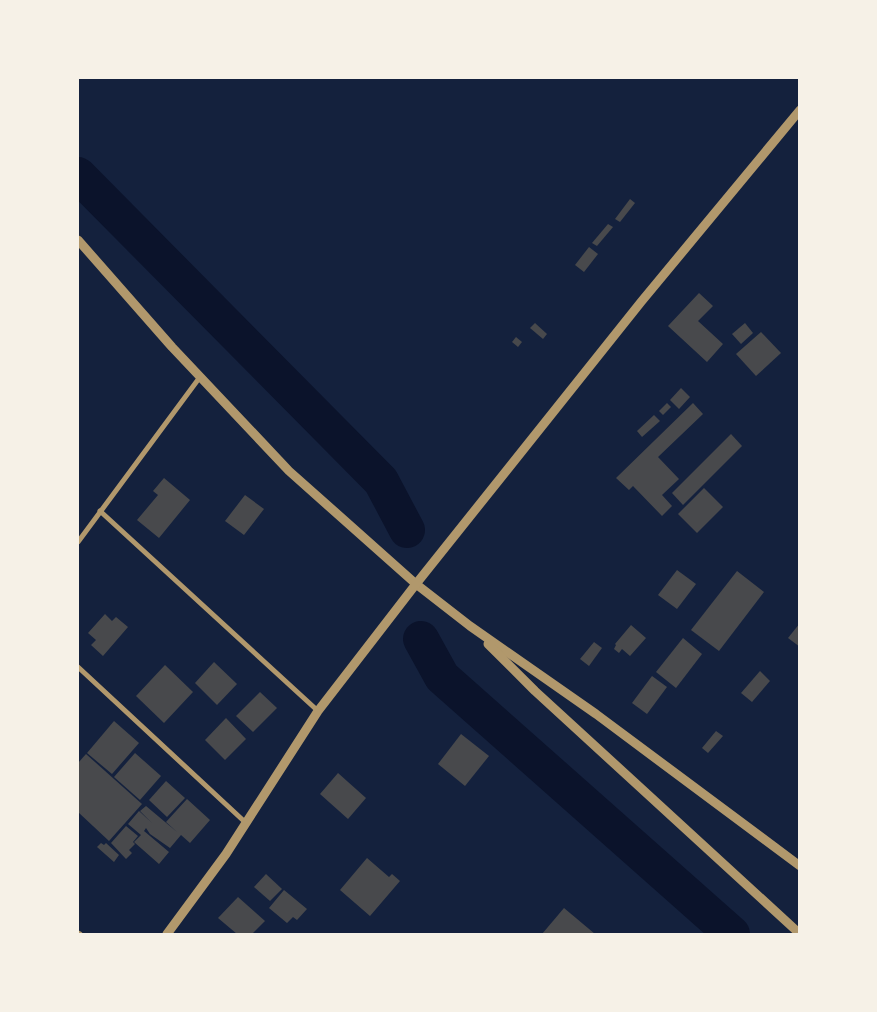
<svg xmlns="http://www.w3.org/2000/svg" width="877" height="1012" font-family="'Crimson Pro',serif">
<style>
.lines{fill:none;stroke-linecap:round;stroke-linejoin:round}
.river{stroke:#0b132b;stroke-width:36}
.building{fill:#48494c}
.minor{stroke:#b1986c;stroke-width:5}
.tertiary{stroke:#b1986c;stroke-width:9}
</style>
<rect width="100%" height="100%" fill="#14213d"/>
<g class="lines">
<g class="river">
<path d="M78,175l303,306 26,49"/>
<path d="M421,639l21,38 290,257"/>
</g>
</g>
<g class="building">
<path d="M630,199l5,4 -15,19 -5,-3z"/>
<path d="M608,224l5,3 -16,19 -5,-3z"/>
<path d="M589,247l9,7 -14,18 -9,-7z"/>
<path d="M699,293l14,13 -15,15 25,23 -16,18 -39,-36z"/>
<path d="M535,323l12,11 -4,5 -13,-11z"/>
<path d="M745,323l8,10 -12,11 -9,-10z"/>
<path d="M761,332l20,21 -25,23 -20,-22z"/>
<path d="M516,337l6,5 -4,5 -6,-5z"/>
<path d="M681,388l9,9 -11,12 -9,-9z"/>
<path d="M667,403l4,4 -8,8 -4,-4z"/>
<path d="M693,403l10,11 -45,43 21,22 -17,16 10,11 -10,10 -29,-30 -4,4 -13,-12z"/>
<path d="M654,415l6,6 -18,16 -5,-6z"/>
<path d="M731,434l11,12 -59,59 -11,-12z"/>
<path d="M164,478l26,22 -31,38 -22,-18 21,-25 -5,-4z"/>
<path d="M704,488l19,19 -26,26 -19,-19z"/>
<path d="M245,495l19,14 -20,26 -19,-14z"/>
<path d="M677,570l19,14 -19,25 -19,-14z"/>
<path d="M737,571l27,21 -45,59 -28,-21z"/>
<path d="M105,614l7,7 4,-4 12,10 -25,29 -12,-11 5,-5 -8,-7z"/>
<path d="M800,623v24l-12,-9z"/>
<path d="M631,625l15,13 -16,18 -8,-7 -3,4 -5,-4 2,-4 -1,-1z"/>
<path d="M683,638l19,16 -26,34 -20,-16z"/>
<path d="M594,642l8,6 -13,18 -9,-7z"/>
<path d="M214,662l23,22 -20,21 -22,-22z"/>
<path d="M165,665l28,27 -29,31 -28,-27z"/>
<path d="M760,671l10,10 -18,21 -11,-9z"/>
<path d="M652,676l15,11 -20,27 -15,-11z"/>
<path d="M260,692l17,16 -24,24 -17,-16z"/>
<path d="M226,718l20,21 -21,21 -20,-20z"/>
<path d="M114,721l25,22 -27,31 -25,-21z"/>
<path d="M716,731l7,5 -15,17 -6,-5z"/>
<path d="M461,734l28,22 -24,30 -27,-22z"/>
<path d="M135,753l26,23 -21,24 -26,-23z"/>
<path d="M86,754l56,50 -33,37 -31,-29v-49z"/>
<path d="M338,773l28,25 -18,21 -28,-25z"/>
<path d="M166,781l19,17 -18,19 -18,-17z"/>
<path d="M187,799l23,21 -20,23 -9,-8 -11,13 -20,-14 -4,-6 -2,3 25,21 -10,12 -25,-22 7,-7 -13,-11 11,-13 13,12 -12,-12 6,-5 31,26 -11,-10z"/>
<path d="M126,826l12,10 -5,6 2,2 -6,6 3,3 -6,6 -15,-16z"/>
<path d="M101,843l3,2 2,-2 13,12 -5,7 -17,-15z"/>
<path d="M367,858l22,19 3,-3 8,7 -30,35 -30,-26z"/>
<path d="M266,874l16,15 -12,12 -16,-14z"/>
<path d="M284,890l23,19 -10,11 -4,-3 -6,6 -18,-15z"/>
<path d="M238,897l27,24 -13,13h-15l-19,-16z"/>
<path d="M564,908l31,26h-53z"/>
</g>
<g class="lines">
<g class="minor">
<path d="M100,511l218,200"/>
<path d="M78,542l122,-165"/>
<path d="M78,667l168,156"/>
<path d="M78,933l2,1"/>
</g>
<g class="tertiary">
<path d="M78,240l94,107 117,124 127,113 54,42 126,88 204,152"/>
<path d="M488,644l47,47 265,243"/>
<path d="M167,934l59,-80 92,-143 98,-127 225,-282 159,-192"/>
</g>
</g>
<rect width="877" height="1012" fill="none" stroke="#f6f1e7" stroke-width="158"/>
</svg>
